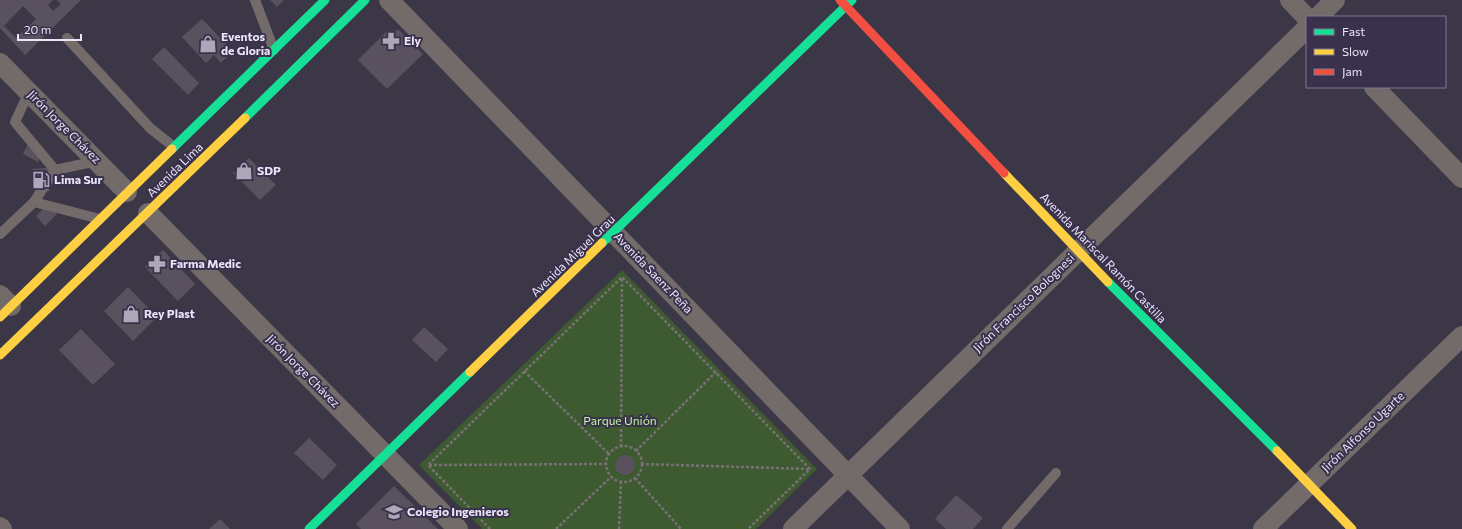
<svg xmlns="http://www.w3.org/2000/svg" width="1462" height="529" font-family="Commissioner,sans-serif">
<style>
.green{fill:#3e5a30}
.building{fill:#59515d;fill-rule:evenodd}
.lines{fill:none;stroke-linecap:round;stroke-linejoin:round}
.path{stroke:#787174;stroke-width:2.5;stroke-dasharray:3 2;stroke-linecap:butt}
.lane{stroke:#736a6a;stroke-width:10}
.street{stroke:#736a6a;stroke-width:20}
.fast{stroke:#16e098;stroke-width:9}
.slow{stroke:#ffcf43;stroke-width:9}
.jam{stroke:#f24e42;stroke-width:9}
.labels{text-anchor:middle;stroke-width:4;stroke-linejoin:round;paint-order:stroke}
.poi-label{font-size:12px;font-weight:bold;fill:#eae5f7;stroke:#3a314d;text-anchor:start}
.street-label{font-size:12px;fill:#eae5f7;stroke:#3a314d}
.park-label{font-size:12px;fill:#bdf4a2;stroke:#3a314d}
</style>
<rect width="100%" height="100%" fill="#3c3747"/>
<path class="green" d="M622,270l195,199 -61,60h-274l-63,-64z"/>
<g class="building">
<path d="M0,0h53l-5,5 5,6 8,-7 -4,-4h24l-56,55 -25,-27zM23,6l13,13 -20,19 -12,-12z"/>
<path d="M270,0h14l-7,7z"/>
<path d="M202,19l31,32 -12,12 -7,-8 -8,8 -24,-26z"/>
<path d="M399,30l24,24 -36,35 -29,-29 28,-28z"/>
<path d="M164,47l35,36 -11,12 -36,-36z"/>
<path d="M29,142l15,8 -6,12 -15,-8z"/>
<path d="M249,158l27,27 -16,15 -27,-27z"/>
<path d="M48,168l2,23 -15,2 -3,-24z"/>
<path d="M48,204l9,10 -12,12 -9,-10z"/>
<path d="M163,250l32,34 -17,17 -33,-34z"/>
<path d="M128,287l29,30 -24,24 -29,-30z"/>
<path d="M424,327l24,22 -12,13 -24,-22z"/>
<path d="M81,329l34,35 -22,21 -34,-35z"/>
<path d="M309,438l28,27 -14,15 -29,-27z"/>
<circle cx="625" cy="465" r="10"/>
<path d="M394,486l44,43h-77l-5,-5z"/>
<path d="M956,495l27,23 -10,11h-27l-11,-10z"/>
<path d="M220,519l10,10h-21z"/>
</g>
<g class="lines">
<g class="path">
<path d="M524,371l85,83"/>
<circle cx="624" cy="464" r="18"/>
<path d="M621,447l1,-170"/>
<path d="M636,451l80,-79"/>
<path d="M641,464l169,5"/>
<path d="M429,465l177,-1"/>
<path d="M635,478l46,51"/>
<path d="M490,529l-62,-64 194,-188 188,192 -62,60"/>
<path d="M556,529l55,-52"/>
<path d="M619,529l2,-47"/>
</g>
<g class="lane">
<path d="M255,0l19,50"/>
<path d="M67,38l83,90 24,19"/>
<path d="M29,92l-14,30 40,48"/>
<path d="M34,202l21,-32 42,-9"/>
<path d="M0,234l34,-32 66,17"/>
<path d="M1007,529l49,-56"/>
</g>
<g class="street">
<path d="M389,0l511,529"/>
<path d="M1290,0l17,18"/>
<path d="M1318,17l17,-17"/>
<path d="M0,63l127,129"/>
<path d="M1374,87l88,91"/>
<path d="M148,213l310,316"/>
<path d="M0,295l11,11"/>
<path d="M0,527l2,2"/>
<path d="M793,529l514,-501"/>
<path d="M1263,529l199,-193"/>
</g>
<g class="fast">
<path d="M245,118l120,-118"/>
<path d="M172,149l153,-149"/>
<path d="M602,243l250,-243"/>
<path d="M1108,282l169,169"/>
<path d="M309,529l161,-157"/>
</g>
<g class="slow">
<path d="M1004,173l104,109"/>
<path d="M0,317l172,-168"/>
<path d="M0,355l245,-237"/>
<path d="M470,372l132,-129"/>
<path d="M1277,451l75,78"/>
</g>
<path class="jam" d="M840,0l164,173"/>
</g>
<defs>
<g id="pharmacy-bare" transform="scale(1.38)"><path d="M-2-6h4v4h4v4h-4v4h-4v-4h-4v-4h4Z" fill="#ada8b9" stroke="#3a314d" stroke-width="2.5" paint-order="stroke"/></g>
<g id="shop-bare" transform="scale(1.38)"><path d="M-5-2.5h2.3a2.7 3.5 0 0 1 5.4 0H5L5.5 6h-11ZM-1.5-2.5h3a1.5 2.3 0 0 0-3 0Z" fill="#ada8b9" stroke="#3a314d" stroke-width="2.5" paint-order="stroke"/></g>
<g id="fuel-bare" transform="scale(1.38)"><path d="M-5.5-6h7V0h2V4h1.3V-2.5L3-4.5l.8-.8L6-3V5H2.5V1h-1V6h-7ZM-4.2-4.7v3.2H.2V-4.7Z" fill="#ada8b9" stroke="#3a314d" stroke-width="2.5" paint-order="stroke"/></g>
<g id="university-bare" transform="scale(1.38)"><path d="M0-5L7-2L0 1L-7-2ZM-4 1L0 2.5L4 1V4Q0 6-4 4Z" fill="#ada8b9" stroke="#3a314d" stroke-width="2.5" paint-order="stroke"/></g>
</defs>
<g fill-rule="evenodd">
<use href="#pharmacy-bare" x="391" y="41"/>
<use href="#shop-bare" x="208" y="44"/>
<use href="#shop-bare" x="244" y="171"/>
<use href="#fuel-bare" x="41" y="180"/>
<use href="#pharmacy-bare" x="157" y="264"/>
<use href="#shop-bare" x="131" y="314"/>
<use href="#university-bare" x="394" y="512"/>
</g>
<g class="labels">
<g class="poi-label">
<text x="221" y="41">Eventos<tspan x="221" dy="14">de Gloria</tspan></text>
<text x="404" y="45">Ely</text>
<text x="257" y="175">SDP</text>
<text x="54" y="184">Lima Sur</text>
<text x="170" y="268">Farma Medic</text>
<text x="144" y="318">Rey Plast</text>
<text x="407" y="516">Colegio Ingenieros</text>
</g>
<g class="street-label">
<text transform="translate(64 127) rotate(45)" y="4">Jirón Jorge Chávez</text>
<text transform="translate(175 170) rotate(-44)" y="4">Avenida Lima</text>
<text transform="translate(573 256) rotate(-44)" y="4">Avenida Miguel Grau</text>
<text transform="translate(1103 258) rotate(46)" y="4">Avenida Mariscal Ramón Castilla</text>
<text transform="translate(653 273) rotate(46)" y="4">Avenida Saenz Peña</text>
<text transform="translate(1024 303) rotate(-44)" y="4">Jirón Francisco Bolognesi</text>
<text transform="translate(303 371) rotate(45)" y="4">Jirón Jorge Chávez</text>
<text transform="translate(1363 432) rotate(-44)" y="4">Jirón Alfonso Ugarte</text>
</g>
<g class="park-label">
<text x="620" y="425">Parque Unión</text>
</g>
</g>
<rect x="1306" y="16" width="140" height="72" fill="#3a314d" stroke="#807991"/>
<rect x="1314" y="29" width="20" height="6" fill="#16e098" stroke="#807991"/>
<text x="1342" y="36" font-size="12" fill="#eae5f7">Fast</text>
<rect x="1314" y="49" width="20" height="6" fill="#ffcf43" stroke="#807991"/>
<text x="1342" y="56" font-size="12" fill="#eae5f7">Slow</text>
<rect x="1314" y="69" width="20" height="6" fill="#f24e42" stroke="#807991"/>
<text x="1342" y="76" font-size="12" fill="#eae5f7">Jam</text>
<path d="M18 34v6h63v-6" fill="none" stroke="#eae5f7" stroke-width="2"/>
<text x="24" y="34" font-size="12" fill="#eae5f7" stroke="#3a314d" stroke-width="3" paint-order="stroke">20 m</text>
</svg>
